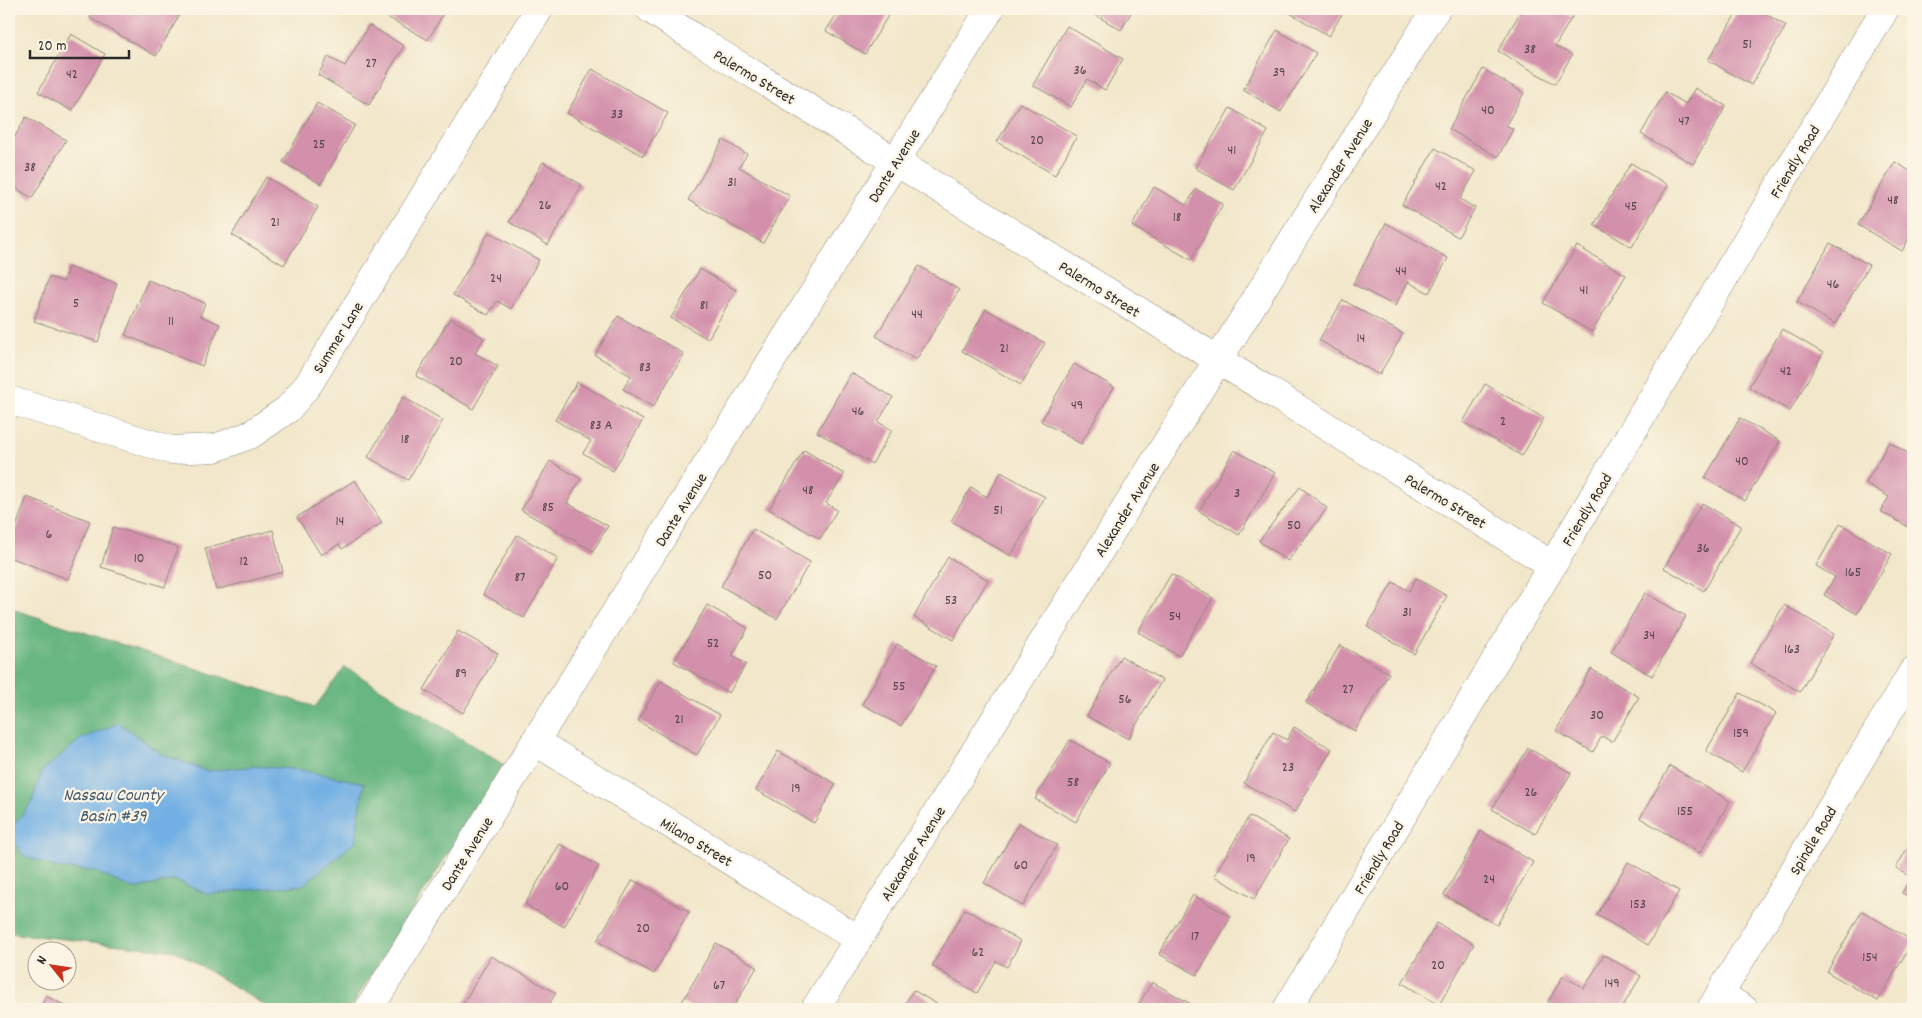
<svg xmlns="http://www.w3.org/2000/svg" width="1922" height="1018" font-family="Dekko,sans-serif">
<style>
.forest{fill:#68b681;stroke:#4a7056}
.water{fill:#71afe4;stroke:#4e6d88}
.building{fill:#d390ab}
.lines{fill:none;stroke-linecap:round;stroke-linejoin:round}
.minor-casing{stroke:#8e897a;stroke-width:29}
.minor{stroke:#fff;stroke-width:28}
.labels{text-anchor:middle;stroke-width:4.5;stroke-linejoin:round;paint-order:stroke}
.number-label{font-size:14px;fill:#55444b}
.street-label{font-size:16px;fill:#2b2b2b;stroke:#fcf5e5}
.water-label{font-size:18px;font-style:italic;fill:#44596c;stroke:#fcf5e5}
</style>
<rect width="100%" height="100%" fill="#fcf5e5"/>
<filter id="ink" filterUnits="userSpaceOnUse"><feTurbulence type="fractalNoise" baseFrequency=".02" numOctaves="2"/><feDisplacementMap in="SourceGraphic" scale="10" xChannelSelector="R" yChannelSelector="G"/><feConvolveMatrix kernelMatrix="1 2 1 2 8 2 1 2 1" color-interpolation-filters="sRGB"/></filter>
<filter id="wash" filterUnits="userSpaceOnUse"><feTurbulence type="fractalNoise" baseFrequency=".0096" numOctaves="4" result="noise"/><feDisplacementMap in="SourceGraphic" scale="20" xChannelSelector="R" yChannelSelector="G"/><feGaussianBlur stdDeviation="1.12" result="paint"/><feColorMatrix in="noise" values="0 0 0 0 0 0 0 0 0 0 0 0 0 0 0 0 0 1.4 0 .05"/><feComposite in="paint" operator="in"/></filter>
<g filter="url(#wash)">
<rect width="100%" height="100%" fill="#f2e7ca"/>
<path class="forest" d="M9,608l306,99 30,-40 159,98 -154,244h-79l-95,-58 -167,-18z"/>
<path class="water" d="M119,723l42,31 46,17 49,-5 45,4 63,13 -9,59 -52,43 -96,9 -32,-14 -42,9 -39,-18 -36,-3 -34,-12 -15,-21v-5l22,-26 11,-33 39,-32z"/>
<g id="blocks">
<g class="building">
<path d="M95,9h88l-27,47 -66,-38z"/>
<path d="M373,9h73l-18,31z"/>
<path d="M840,9h52l-27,45 -39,-23z"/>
<path d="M1085,9h48l-12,21z"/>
<path d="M1292,9h53l-16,27 -39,-23z"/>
<path d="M1522,9h35l15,8 -17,29 17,9 -17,29 -57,-33z"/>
<path d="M1739,9h18l29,17 -35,59 -43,-25z"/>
<path d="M369,25l35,21 -35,59 -51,-30 10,-18 17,9z"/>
<path d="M1067,26l56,33 -18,31 -18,-11 -16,28 -38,-22z"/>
<path d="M1277,30l39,23 -35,59 -38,-22z"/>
<path d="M71,34l34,20 -33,57 -34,-19z"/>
<path d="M592,69l76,44 -25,43 -76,-43z"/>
<path d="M1483,69l41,24 -18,32 7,4 -15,28 -49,-28z"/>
<path d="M1695,88l31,18 -33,58 -52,-30 24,-42 21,12z"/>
<path d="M317,103l38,22 -34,59 -38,-22z"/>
<path d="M1020,103l57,33 -22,39 -58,-33z"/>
<path d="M1230,108l38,23 -34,59 -39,-22z"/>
<path d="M26,117l40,23 -34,58 -23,-14v-37z"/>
<path d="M723,140l24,14 -8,13 51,29 -27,47 -75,-43z"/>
<path d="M1435,148l41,23 -16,28 15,9 -17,29 -56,-32z"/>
<path d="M543,162l39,23 -34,60 -39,-23z"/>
<path d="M1895,162l18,11v58l-11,20 -44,-26z"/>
<path d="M1631,163l37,22 -36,62 -38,-22z"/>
<path d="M266,177l52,30 -34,58 -52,-30z"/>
<path d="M1154,187l32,18 10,-16 27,15 -32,56 -59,-34z"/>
<path d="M1386,223l62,35 -19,35 -21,-11 -13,24 -42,-22z"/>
<path d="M489,232l50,28 -28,49 -14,-8 -9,14 -35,-20z"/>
<path d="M1830,243l39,22 -34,59 -38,-22z"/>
<path d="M1577,246l49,29 -34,57 -49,-29z"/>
<path d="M919,266l40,24 -43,70 -40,-24z"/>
<path d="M68,267l49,16 -19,59 -64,-21 15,-44 14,5z"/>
<path d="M700,269l36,21 -28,49 -37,-21z"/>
<path d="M148,280l57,23 -5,13 20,8 -18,42 -77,-31z"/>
<path d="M1343,300l60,34 -24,41 -60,-35z"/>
<path d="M986,309l59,34 -24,42 -59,-34z"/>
<path d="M618,316l66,38 -31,53 -30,-18 8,-13 -36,-21z"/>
<path d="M450,318l34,20 -9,15 23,13 -25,43 -57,-33z"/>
<path d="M1782,329l41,24 -33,58 -41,-24z"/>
<path d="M1074,364l40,23 -33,57 -40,-23z"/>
<path d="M851,373l42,24 -15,25 14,8 -20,34 -55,-32z"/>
<path d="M577,382l66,38 -30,51 -30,-18 8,-12 -36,-21z"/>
<path d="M1485,384l59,34 -22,38 -59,-34z"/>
<path d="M403,397l40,23 -35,60 -40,-23z"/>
<path d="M1740,418l40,23 -35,60 -40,-23z"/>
<path d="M1889,442l24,14v71l-1,2 -32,-18 9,-14 -23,-14z"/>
<path d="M804,450l40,24 -18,29 11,7 -17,29 -51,-30z"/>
<path d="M1234,450l41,23 -36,62 -40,-24z"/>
<path d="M550,461l31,18 -14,24 41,23 -15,25 -72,-41z"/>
<path d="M1001,472l44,25 -34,59 -60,-35 20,-34 16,10z"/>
<path d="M355,480l27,43 -40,26 -3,-5 -18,11 -24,-38z"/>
<path d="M1300,487l27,21 -39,53 -29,-20z"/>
<path d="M27,497l63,24 -22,58 -59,-22v-11z"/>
<path d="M1702,503l39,23 -37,65 -40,-23z"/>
<path d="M1840,524l52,30 -35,60 -33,-19 11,-18 -19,-11z"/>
<path d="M113,527l65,20 -13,40 -64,-20z"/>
<path d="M753,529l57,33 -33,57 -56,-33z"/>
<path d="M273,530l10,42 -67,18 -11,-42z"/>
<path d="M517,535l41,23 -34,60 -41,-24z"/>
<path d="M948,557l40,23 -35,60 -39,-23z"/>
<path d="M1171,574l42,24 -34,58 -41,-24z"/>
<path d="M1416,578l31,18 -33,58 -47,-27 26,-45 16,9z"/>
<path d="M1645,593l41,23 -34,60 -41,-24z"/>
<path d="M707,605l41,23 -16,28 14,8 -17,29 -55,-31z"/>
<path d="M1784,605l50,29 -34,58 -50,-29z"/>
<path d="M458,631l40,22 -35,60 -39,-23z"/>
<path d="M897,644l39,22 -35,60 -39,-22z"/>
<path d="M1340,645l49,28 -34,58 -49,-28z"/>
<path d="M1121,656l41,24 -34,59 -41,-23z"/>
<path d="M1591,669l48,28 -27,45 -10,-6 -9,16 -37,-21z"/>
<path d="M661,681l59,34 -23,40 -59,-34z"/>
<path d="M1740,693l36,20 -34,59 -36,-21z"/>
<path d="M1294,727l38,22 -37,63 -51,-29 29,-51 14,8z"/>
<path d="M1070,740l40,23 -34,59 -41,-23z"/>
<path d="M1528,748l43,25 -36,61 -43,-25z"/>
<path d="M778,751l58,33 -22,39 -58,-33z"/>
<path d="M1670,766l60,35 -30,52 -60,-35z"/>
<path d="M1249,816l40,23 -35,60 -40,-23z"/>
<path d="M1019,823l38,22 -34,61 -39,-23z"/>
<path d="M1481,831l52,31 -36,63 -53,-30z"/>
<path d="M1913,838v61l-11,-6 9,-16 -15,-9z"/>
<path d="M560,844l39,22 -35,61 -39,-23z"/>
<path d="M1628,862l51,29 -31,54 -51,-30z"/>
<path d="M633,880l56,32 -35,62 -57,-33z"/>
<path d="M1193,895l38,22 -34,58 -38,-21z"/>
<path d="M965,909l56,32 -14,26 -11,-6 -19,32 -45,-27z"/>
<path d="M1862,911l51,30 -35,60 -51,-29z"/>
<path d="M1437,923l37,21 -35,61 -37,-22z"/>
<path d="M716,943l41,24 -25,42h-37l-13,-7z"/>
<path d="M1604,955l37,21 -20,33h-62l-11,-7 15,-26 21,12z"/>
<path d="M491,956l65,37 -10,16h-86z"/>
<path d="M1152,982l39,22 -3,5h-52z"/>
<path d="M913,990l32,19h-43z"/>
<path d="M46,996l26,13h-32z"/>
<path d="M229,1003l10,6h-14z"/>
</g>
</g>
</g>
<g filter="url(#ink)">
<use href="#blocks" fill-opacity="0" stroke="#8e897a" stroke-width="1"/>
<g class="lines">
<g class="minor-casing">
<g id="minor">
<path d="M650,9l46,30 856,526"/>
<path d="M9,400l162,50 44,-2 35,-13 38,-26 20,-24 231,-376"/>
<path d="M536,742l322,197"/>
<path d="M1720,994l24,15"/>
<path d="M369,1009l621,-1000"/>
<path d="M815,1009l621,-1000"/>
<path d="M1287,1009l598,-1000"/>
<path d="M1711,1009l202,-338"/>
</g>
</g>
<use href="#minor" class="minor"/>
</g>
</g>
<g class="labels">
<g class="number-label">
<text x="1747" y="48">51</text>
<text x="1530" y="53">38</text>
<text x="371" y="67">27</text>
<text x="1080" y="74">36</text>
<text x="1279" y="76">39</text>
<text x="72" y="78">42</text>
<text x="1488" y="114">40</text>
<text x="617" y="118">33</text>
<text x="1684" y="125">47</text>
<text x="1037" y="144">20</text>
<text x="319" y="148">25</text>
<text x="1232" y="154">41</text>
<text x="30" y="171">38</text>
<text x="732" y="186">31</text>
<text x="1441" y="190">42</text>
<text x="1893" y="204">48</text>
<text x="545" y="209">26</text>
<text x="1631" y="210">45</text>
<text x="1177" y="221">18</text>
<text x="275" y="226">21</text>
<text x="1401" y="275">44</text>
<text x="496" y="282">24</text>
<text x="1833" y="288">46</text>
<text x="1584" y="294">41</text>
<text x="76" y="307">5</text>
<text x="704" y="309">81</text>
<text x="917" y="318">44</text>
<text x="171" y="325">11</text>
<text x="1361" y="342">14</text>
<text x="1004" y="352">21</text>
<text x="456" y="365">20</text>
<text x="645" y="371">83</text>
<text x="1786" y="375">42</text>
<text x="1077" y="409">49</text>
<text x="858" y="415">46</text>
<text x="1503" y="425">2</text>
<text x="601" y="429">83 A</text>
<text x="405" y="443">18</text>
<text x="1742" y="465">40</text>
<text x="808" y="494">48</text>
<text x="1237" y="497">3</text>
<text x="548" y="511">85</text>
<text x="998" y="514">51</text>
<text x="340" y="525">14</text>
<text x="1294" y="529">50</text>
<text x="49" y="538">6</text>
<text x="1703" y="552">36</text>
<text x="139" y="562">10</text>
<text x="244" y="565">12</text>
<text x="1853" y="576">165</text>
<text x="765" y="579">50</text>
<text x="520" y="581">87</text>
<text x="951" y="604">53</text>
<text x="1407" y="616">31</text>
<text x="1175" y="620">54</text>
<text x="1649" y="639">34</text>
<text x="713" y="647">52</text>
<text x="1792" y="653">163</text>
<text x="461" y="677">89</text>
<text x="899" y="690">55</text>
<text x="1348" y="693">27</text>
<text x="1125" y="703">56</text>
<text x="1597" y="719">30</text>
<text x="679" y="723">21</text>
<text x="1741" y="737">159</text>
<text x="1288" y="771">23</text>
<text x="1073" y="786">58</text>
<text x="796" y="792">19</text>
<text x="1531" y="796">26</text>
<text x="1685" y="815">155</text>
<text x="1251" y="862">19</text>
<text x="1021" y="869">60</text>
<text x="1489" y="883">24</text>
<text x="562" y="890">60</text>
<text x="1638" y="908">153</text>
<text x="643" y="932">20</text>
<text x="1195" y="940">17</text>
<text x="978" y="956">62</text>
<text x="1870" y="961">154</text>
<text x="1438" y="969">20</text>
<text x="1612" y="987">149</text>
<text x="719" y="989">67</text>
</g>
<g class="street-label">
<text transform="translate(755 76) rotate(31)" y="6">Palermo Street</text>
<text transform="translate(1794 161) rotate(-59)" y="6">Friendly Road</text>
<text transform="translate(893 165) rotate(-58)" y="6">Dante Avenue</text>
<text transform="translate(1339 165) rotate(-58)" y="6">Alexander Avenue</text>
<text transform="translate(1100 288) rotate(32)" y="6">Palermo Street</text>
<text transform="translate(337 337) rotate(-58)" y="6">Summer Lane</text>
<text transform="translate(1446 500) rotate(31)" y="6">Palermo Street</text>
<text transform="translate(680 509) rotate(-58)" y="6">Dante Avenue</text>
<text transform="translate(1126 509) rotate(-58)" y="6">Alexander Avenue</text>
<text transform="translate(1586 509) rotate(-59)" y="6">Friendly Road</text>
<text transform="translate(1812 840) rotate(-59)" y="6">Spindle Road</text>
<text transform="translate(697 841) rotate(31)" y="6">Milano Street</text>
<text transform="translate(466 853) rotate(-58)" y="6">Dante Avenue</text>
<text transform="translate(912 853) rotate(-58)" y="6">Alexander Avenue</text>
<text transform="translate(1378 857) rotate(-59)" y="6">Friendly Road</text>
</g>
<g class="water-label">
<text x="113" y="800">Nassau County<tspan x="113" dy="21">Basin #39</tspan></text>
</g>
</g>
<rect width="1922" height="1018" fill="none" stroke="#fcf5e5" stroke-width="30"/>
<g transform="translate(52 966) rotate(300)"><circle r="24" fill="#fcf5e5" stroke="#a8a49b"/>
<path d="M0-4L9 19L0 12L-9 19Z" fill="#c8321e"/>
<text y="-8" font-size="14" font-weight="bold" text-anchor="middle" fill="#2b2b2b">N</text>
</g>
<path d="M30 50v8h99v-8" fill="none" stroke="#2b2b2b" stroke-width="2.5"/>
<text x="38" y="50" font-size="15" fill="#2b2b2b" stroke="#fcf5e5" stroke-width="4" paint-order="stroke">20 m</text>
</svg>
